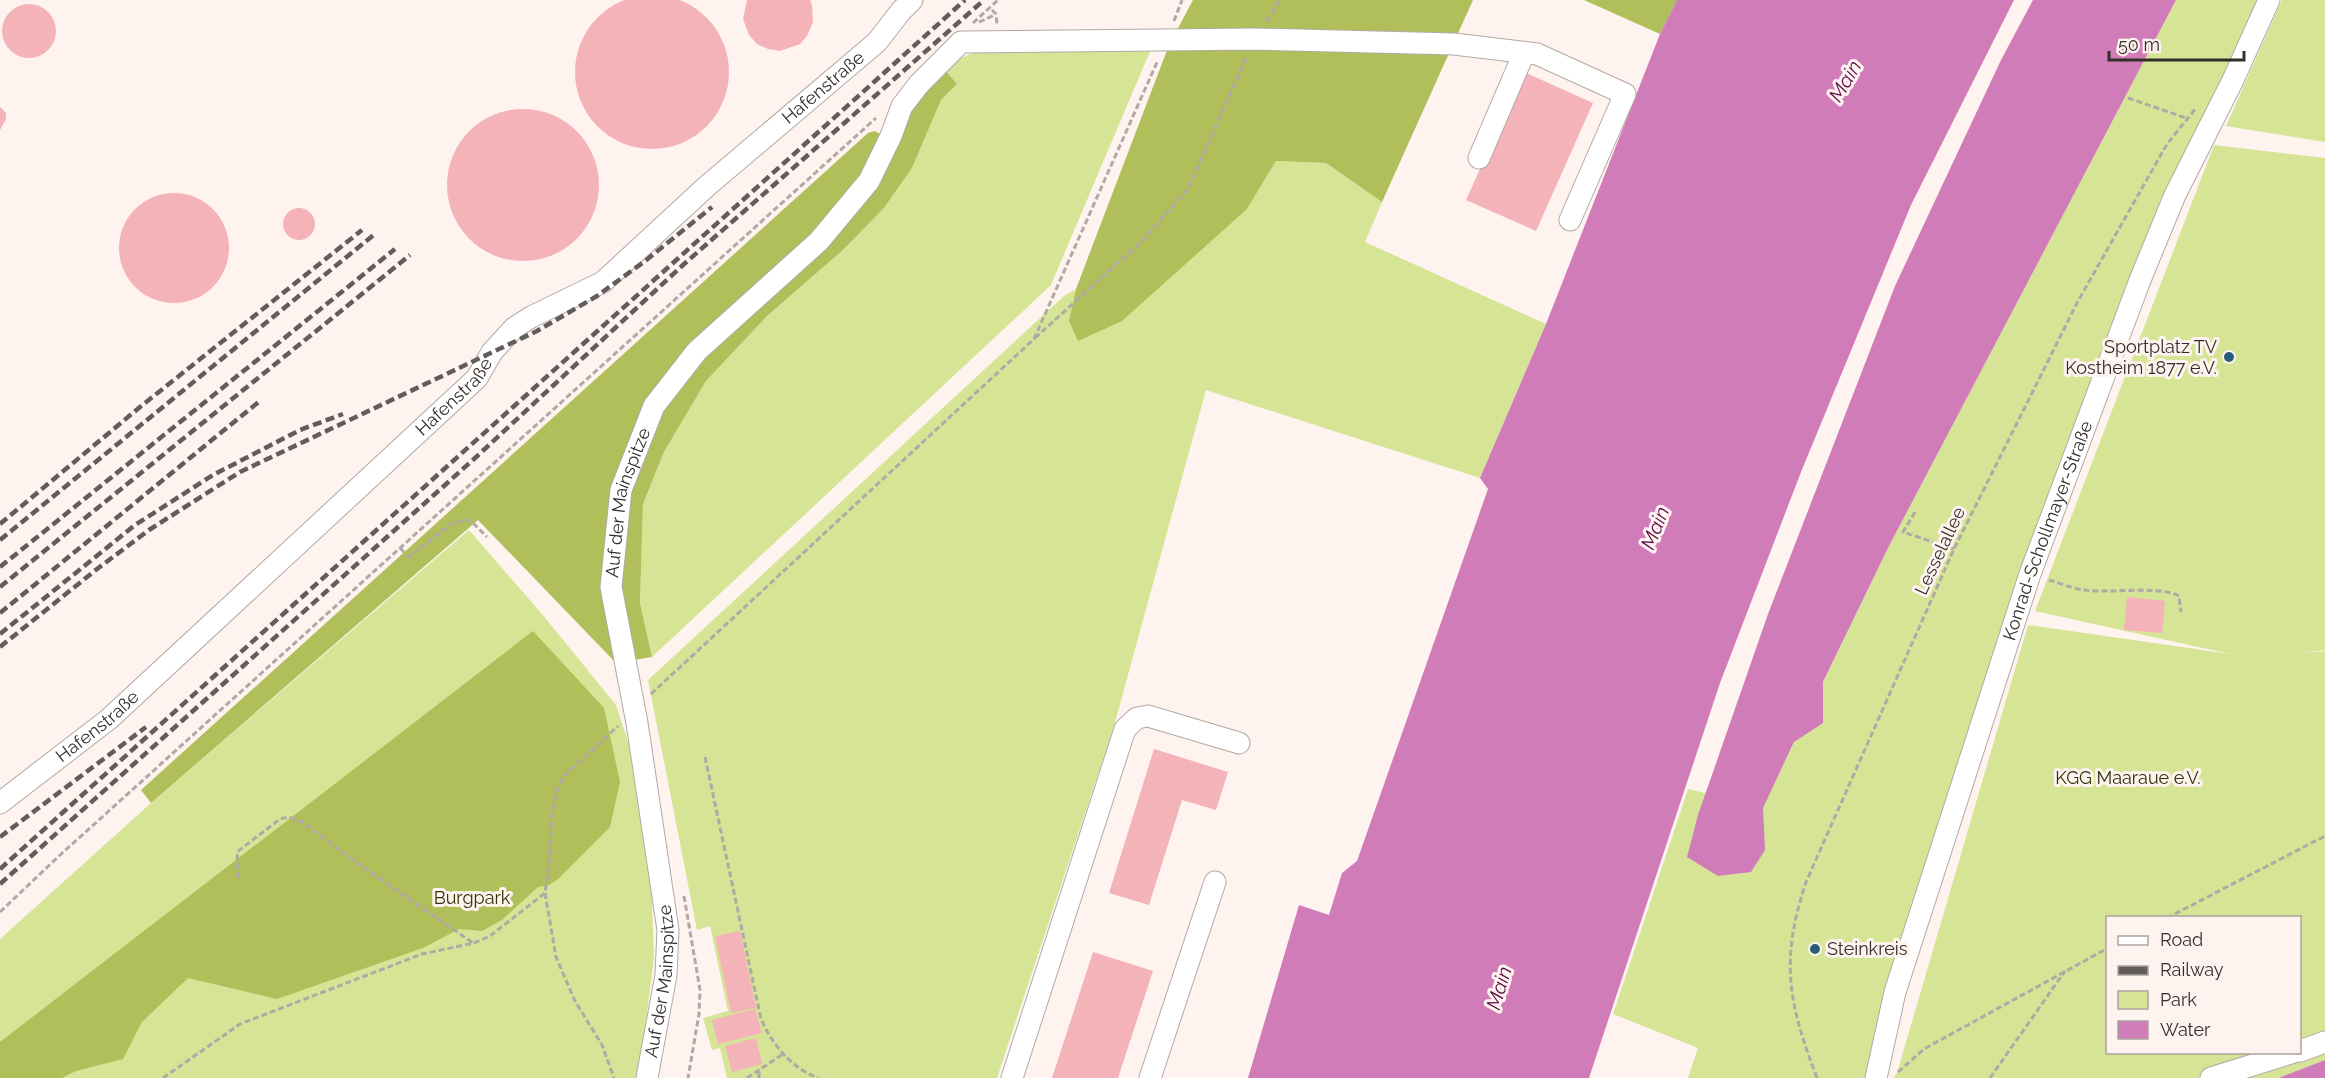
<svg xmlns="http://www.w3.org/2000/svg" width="2325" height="1078" font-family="Raleway,sans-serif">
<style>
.green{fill:#d6e496;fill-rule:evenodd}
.forest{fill:#b0bf5a}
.water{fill:#cf7cb8}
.building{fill:#f4b3b9}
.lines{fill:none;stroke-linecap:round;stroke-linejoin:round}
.minor-casing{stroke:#b3a9a4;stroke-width:23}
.path{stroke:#b1a9a5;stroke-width:3;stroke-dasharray:6 3;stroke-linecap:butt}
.minor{stroke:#fff;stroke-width:21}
.rail{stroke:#625d5a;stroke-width:4.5;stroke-dasharray:9 4.5;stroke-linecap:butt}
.poi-dot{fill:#285d79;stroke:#fef3ee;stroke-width:2}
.labels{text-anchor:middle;stroke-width:6;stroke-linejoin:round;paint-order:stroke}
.street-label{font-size:18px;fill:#322e2c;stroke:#fef3ee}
.poi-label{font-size:18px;fill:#322e2c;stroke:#fef3ee;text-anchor:end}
.park-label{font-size:18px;fill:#2e3308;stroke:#fef3ee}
.water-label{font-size:20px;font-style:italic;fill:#5c114c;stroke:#fef3ee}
</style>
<rect width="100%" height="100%" fill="#fef3ee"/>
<g class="green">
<path d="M2176,0h93l-36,80 -203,494 -154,504h-188l10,-30 -85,-34 75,-225 75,18 126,-261z"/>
<path d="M2282,0h43v142l-99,-16z"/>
<path d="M984,47l167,2 -100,236 -399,372 -12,-54 3,-99 21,-52 42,-71 61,-65 76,-66 41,-42 28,-40 29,-68 16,-16 -12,-14c6,-11 28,-15 39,-23z"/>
<path d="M2214,145l111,13v492l-27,3 27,-2v409l-47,18h-385l4,-5 131,-448 202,29 -195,-43zM2108,918h192v134h-192z"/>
<path d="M1276,161l50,2 56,39 -17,40 181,82 -66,154 -274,-88 -92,336 -117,352h-270l-7,-30 -8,2 -9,-32 25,-7 -18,-85 -13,4 -49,-250 416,-384 12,-7 -7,32 178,-112z"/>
<path d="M469,530l73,84 74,91 17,52 18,116 3,85 -12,93 -7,27h-635v-139l151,-136z"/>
</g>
<g class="forest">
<path d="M1193,0h280l-91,202 -56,-39 -50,-2 -29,48 -125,112 -44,20 -9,-20 7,-32 93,-244z"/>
<path d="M1584,0h93l-17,34z"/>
<path d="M945,70l12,14 -16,16 -29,68 -28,40 -41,42 -76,66 -61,65 -42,71 -21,52 -3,99 12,54 -36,6 -138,-143 -327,283 -10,-13 727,-657 7,-2 8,5z"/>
<path d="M533,631l71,77 16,74 -10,45 -52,52 -9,6 -11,2 -36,33 -20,11 -23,-2 -36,19 -146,51 -89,-21 -46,44 -19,37 -47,12 -14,7h-62v-36z"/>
</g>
<g class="water">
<path d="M1677,0h337l-103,205 -110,267 -81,211 -131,395h-341l51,-173 30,10 13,-42 15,-12 131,-372 -8,-11 66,-154 114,-290z"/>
<path d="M2033,0h143l-287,546 -66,136v41l-29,19 -31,66 2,42 -14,22 -33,4 -31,-19 11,-42 70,-201 127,-328 106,-226z"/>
<path d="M2325,1060v18h-47z"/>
</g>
<g class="building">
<circle cx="652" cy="72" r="77"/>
<path d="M747,0h63l2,5 1,17 -6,14 -7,8 -20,7 -12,-2 -11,-5 -8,-9 -6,-16z"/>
<circle cx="29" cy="31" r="27"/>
<path d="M1524,72l69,31 -57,128 -70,-31z"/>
<path d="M0,107l6,6v6l-6,11z"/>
<circle cx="523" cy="185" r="76"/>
<circle cx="174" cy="248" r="55"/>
<circle cx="299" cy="224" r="16"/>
<path d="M2127,597l38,4 -3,32 -38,-3z"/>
<path d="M1154,749l74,23 -12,38 -34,-10 -33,105 -40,-12z"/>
<path d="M740,931l16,77 -25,5 -16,-77z"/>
<path d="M1093,952l60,19 -35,107h-66z"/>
<path d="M755,1009l7,24 -44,11 -6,-24z"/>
<path d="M756,1038l6,26 -30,8 -7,-26z"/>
</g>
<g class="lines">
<g class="minor-casing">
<g id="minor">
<path d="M1479,158l45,-105"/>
<path id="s1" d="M0,803l109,-84 368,-341 15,-26 22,-24 17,-11 72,-35 104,-96 170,-144 24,-31 11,-11"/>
<path d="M2300,1051l25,-9"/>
<path id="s2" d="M647,1078l19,-103 2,-45 -31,-207 -26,-136 10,-97 33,-84 43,-55 122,-110 50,-60 22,-45 11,-30 17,-22 42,-42 294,-3 199,5 83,10 88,40 -55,126"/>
<path d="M1012,1078l113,-349 12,-11 11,-2 91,27"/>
<path d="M1150,1078l65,-196"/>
<path id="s3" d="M1876,1078l19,-86 135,-418 110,-294 35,-85 58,-115 36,-80"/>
<path d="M2211,1078l83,-26"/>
</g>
</g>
<g class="path">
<path d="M992,10l4,4 1,10"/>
<path d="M1174,21l8,-21"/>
<path d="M1266,21l14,-21"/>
<path d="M979,22l16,-7"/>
<path d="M973,23l25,-23"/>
<path d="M2128,98l58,20"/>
<path d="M1035,338l106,-96 47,-53 58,-131"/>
<path d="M1915,512l-12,20 51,17"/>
<path d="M400,548l9,9 44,-34 17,-3 17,17"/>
<path d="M2049,580c11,3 24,9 36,10 26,4 74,-5 94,6l2,16"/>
<path d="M651,694l383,-355 124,-279"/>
<path d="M705,757l56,262c11,25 30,49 57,59"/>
<path d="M238,878l-1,-26 43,-33 9,-2 13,5 51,38 120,83"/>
<path d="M545,893l11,64 19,44 27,44 12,33"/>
<path d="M684,896l16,94 -1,24 -11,64"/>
<path d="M0,912l59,-56 817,-738"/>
<path d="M2167,918l158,-82"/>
<path d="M1898,1072l26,-23 184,-101"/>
<path d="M163,1078l77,-54 182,-70 52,-11 16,-7 55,-43 4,-29 3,-50 4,-21 7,-16 55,-51"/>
<path d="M747,1078l36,-24"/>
<path d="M759,1078v-8"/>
<path d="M1817,1078c-29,-76 -37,-117 -11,-196l148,-333 123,-246 90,-159 29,-36"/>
<path d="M1990,1078l75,-107"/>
</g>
<use href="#minor" class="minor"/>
<g class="rail">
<path d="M0,524l140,-117 222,-177"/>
<path d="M0,540l376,-307"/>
<path d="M0,567l395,-318"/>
<path d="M0,587l410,-332"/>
<path d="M0,613l261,-213"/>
<path d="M0,634l135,-109 78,-50 87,-45 43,-16"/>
<path d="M0,647l97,-78 52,-39 91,-58 297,-141 60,-35 48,-35 67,-54"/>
<path d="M0,837l146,-110"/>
<path d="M0,869l965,-869"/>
<path d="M0,884l474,-425 209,-194 301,-265"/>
</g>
</g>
<g class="poi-dot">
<circle cx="2229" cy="357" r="6"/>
<circle cx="1815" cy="949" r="6"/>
</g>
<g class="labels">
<g class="street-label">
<text dy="6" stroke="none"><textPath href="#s1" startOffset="1096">Hafenstraße</textPath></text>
<text dy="6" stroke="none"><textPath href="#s1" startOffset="610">Hafenstraße</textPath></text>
<text dy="6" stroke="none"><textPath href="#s2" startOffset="584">Auf der Mainspitze</textPath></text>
<text dy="6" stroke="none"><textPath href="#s3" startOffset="574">Konrad-Schollmayer-Straße</textPath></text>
<text transform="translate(1940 551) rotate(-65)" y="6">Lesselallee</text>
<text dy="6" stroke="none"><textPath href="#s1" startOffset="124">Hafenstraße</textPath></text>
<text dy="6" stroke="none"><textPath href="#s2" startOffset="98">Auf der Mainspitze</textPath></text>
</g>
<g class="poi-label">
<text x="2217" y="353">Sportplatz TV<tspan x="2217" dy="21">Kostheim 1877 e.V.</tspan></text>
<text x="1827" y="955" text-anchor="start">Steinkreis</text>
</g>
<g class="park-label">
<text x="2128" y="784">KGG Maaraue e.V.</text>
<text x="472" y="904">Burgpark</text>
</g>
<g class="water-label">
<text transform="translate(1845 81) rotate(-59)" y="7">Main</text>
<text transform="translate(1655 528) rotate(-68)" y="7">Main</text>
<text transform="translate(1499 988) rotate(-73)" y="7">Main</text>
</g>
</g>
<rect x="2106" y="916" width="195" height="138" fill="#fef3ee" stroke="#aca4a0" stroke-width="1.5"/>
<rect x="2118" y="936" width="30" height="9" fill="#ffffff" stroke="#aca4a0" stroke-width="1.5"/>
<text x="2160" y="946" font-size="18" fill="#322e2c">Road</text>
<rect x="2118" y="966" width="30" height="9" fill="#625d5a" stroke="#aca4a0" stroke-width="1.5"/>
<text x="2160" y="976" font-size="18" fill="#322e2c">Railway</text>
<rect x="2118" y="991" width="30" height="18" fill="#d6e496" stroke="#aca4a0" stroke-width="1.5"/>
<text x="2160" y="1006" font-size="18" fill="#322e2c">Park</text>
<rect x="2118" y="1021" width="30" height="18" fill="#cf7cb8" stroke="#aca4a0" stroke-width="1.5"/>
<text x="2160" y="1036" font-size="18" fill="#322e2c">Water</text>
<path d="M2109 51v9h135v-9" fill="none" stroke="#322e2c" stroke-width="3"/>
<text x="2118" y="51" font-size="18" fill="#322e2c" stroke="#fef3ee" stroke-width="4.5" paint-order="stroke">50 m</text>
</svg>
